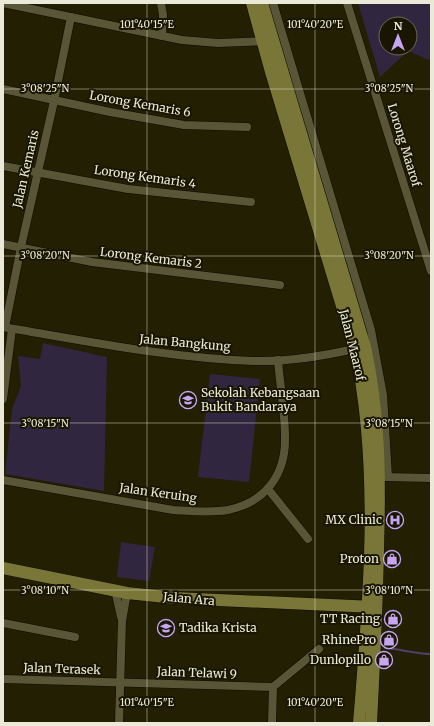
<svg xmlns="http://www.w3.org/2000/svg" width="434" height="726" font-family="Merriweather,serif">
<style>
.green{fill:#31263f;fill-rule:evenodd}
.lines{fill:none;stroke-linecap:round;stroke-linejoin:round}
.stream{stroke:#513e6a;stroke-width:2}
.street-casing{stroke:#0b0900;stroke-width:9}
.secondary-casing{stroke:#0b0900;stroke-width:13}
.street{stroke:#585637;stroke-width:8}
.secondary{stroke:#7a7638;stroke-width:12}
.ticks{fill:none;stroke:#ebead9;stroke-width:1;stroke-opacity:0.45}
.labels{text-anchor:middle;stroke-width:4;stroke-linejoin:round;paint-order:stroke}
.street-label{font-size:12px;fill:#ebead9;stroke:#181600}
.poi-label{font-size:12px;fill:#ebead9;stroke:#181600;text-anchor:end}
.ticks-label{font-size:10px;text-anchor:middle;fill:#ebead9;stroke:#181600;stroke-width:4;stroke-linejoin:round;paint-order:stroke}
</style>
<rect width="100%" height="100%" fill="#221f02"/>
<g class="green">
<path d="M358,3h73v58l-23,-10 -28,26zM386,24h24v24h-24z"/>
<path d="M43,343l64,14 -3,134 -99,-17 7,-65 9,-23 -3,-30 22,3z"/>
<path d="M210,374l50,5 -11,103 -51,-5z"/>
<path d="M121,542l34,5 -6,34 -32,-4z"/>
</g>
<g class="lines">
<path class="stream" d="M385,648c16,1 30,6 46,6"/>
<g class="street-casing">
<g id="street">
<path d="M3,3l179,37 36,3 48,-2"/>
<path d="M161,3l2,12 -1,21"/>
<path d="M273,3l98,327 12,65 5,82"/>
<path d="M347,3l84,268"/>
<path d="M3,89l107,23 74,13 63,2"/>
<path d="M3,166l125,23 123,13"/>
<path d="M3,244l89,18 188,23"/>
<path d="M3,327c83,14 166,31 250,34 32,1 75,-6 106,-13"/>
<path d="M5,327l16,-80 33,-146 17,-84"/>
<path d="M3,399l9,-70"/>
<path d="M384,477l47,1"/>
<path d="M3,480l170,30c18,1 37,3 55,0 38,-8 58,-36 57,-73 0,-25 -5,-51 -7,-77"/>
<path d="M268,489l40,50"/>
<path d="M115,590l6,27"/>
<path d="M3,623l72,14"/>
<path d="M3,679l270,8 46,-38"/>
<path d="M119,723l3,-102 5,-28"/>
<path d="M272,723l1,-36"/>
</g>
</g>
<g class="secondary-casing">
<g id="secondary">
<path d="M252,3l19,69 84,277c26,118 14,255 4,374"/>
<path d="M262,3l103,344c15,67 15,135 13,203 -1,58 -4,115 -7,173"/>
<path d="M3,568l124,25 48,5 200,9"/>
</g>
</g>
<use href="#street" class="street"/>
<use href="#secondary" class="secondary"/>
</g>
<path class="ticks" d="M147,3v720M315,3v720M3,89h428M3,256h428M3,423h428M3,590h428"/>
<defs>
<g id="school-ring" transform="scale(0.9)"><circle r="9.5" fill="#181600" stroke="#c6a6f0" stroke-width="1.5"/><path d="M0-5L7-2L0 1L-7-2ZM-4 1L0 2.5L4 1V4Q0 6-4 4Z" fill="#c6a6f0"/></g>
<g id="hospital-ring" transform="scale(0.9)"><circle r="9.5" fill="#181600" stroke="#c6a6f0" stroke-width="1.5"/><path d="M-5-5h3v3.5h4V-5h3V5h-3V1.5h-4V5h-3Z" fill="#c6a6f0"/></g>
<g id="shop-ring" transform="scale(0.9)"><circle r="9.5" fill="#181600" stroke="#c6a6f0" stroke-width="1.5"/><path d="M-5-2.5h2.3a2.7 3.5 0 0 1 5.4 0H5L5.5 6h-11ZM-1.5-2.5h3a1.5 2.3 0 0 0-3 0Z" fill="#c6a6f0"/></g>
</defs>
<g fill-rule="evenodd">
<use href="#school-ring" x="188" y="400"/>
<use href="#hospital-ring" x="395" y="520"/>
<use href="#shop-ring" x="392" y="559"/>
<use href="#shop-ring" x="393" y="619"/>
<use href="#school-ring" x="166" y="628"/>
<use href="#shop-ring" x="389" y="640"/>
<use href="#shop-ring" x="384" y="660"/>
</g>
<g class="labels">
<g class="street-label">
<text transform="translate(140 104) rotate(10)" y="4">Lorong Kemaris 6</text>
<text transform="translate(404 145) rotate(73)" y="4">Lorong Maarof</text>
<text transform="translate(26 169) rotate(-77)" y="4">Jalan Kemaris</text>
<text transform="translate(145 177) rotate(8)" y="4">Lorong Kemaris 4</text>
<text transform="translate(151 258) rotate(7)" y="4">Lorong Kemaris 2</text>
<text transform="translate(185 343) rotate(5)" y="4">Jalan Bangkung</text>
<text transform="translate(352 345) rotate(76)" y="4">Jalan Maarof</text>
<text transform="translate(158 493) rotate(8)" y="4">Jalan Keruing</text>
<text transform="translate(189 599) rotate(5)" y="4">Jalan Ara</text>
<text transform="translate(62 669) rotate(2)" y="4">Jalan Terasek</text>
<text transform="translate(197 673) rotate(2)" y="4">Jalan Telawi 9</text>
</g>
<g class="poi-label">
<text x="201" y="397" text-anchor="start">Sekolah Kebangsaan<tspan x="201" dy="14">Bukit Bandaraya</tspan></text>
<text x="382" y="524">MX Clinic</text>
<text x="379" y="563">Proton</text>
<text x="380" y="623">TT Racing</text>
<text x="179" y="632" text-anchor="start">Tadika Krista</text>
<text x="376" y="644">RhinePro</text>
<text x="371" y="664">Dunlopillo</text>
</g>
</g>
<g class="ticks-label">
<text x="147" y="28">101°40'15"E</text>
<text x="315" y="28">101°40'20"E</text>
<text x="45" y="92">3°08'25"N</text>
<text x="389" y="92">3°08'25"N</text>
<text x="45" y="259">3°08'20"N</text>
<text x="389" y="259">3°08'20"N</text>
<text x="45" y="427">3°08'15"N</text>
<text x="389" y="427">3°08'15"N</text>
<text x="45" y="594">3°08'10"N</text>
<text x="389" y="594">3°08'10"N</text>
<text x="147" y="706">101°40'15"E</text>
<text x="315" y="706">101°40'20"E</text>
</g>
<rect width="434" height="726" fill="none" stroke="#ebead9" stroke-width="8"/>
<g transform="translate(398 36)"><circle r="19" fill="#181600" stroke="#6c6b57"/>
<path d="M0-3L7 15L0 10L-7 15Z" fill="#c6a6f0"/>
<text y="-6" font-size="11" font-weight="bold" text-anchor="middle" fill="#ebead9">N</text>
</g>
</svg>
